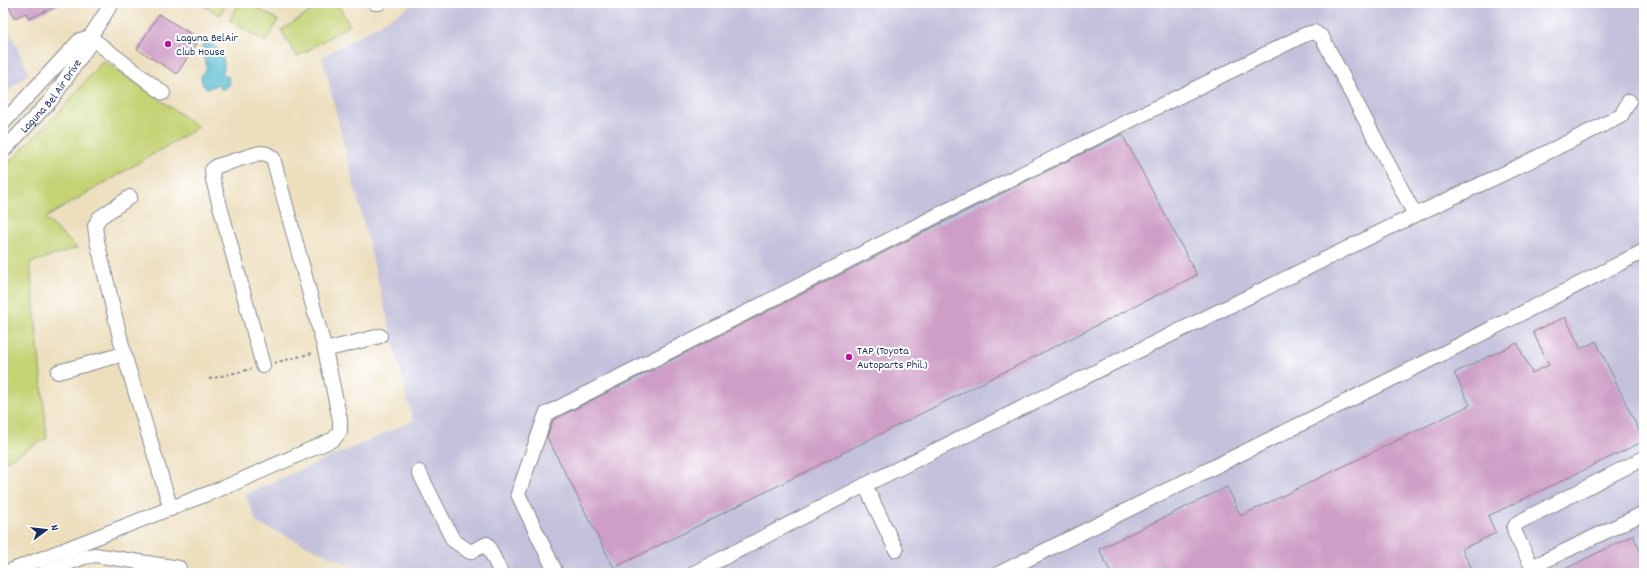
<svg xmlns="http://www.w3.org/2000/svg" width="1647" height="576" font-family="Dekko,sans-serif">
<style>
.industrial{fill:#c3c1db}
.green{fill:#c5d375;stroke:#70816a}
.water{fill:#4eb7cc;stroke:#347395}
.building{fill:#ce9ec6}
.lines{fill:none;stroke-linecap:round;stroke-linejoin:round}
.minor-casing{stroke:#84878e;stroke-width:16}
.path{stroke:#84878e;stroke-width:2;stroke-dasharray:3 3;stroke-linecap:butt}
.minor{stroke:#fff;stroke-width:14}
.poi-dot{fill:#b5179e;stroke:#fff;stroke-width:1.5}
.labels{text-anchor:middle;stroke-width:4;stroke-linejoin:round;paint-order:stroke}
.poi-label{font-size:12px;fill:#1b2f5e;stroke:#fff;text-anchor:start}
.street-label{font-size:12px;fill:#1b2f5e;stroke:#fff}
</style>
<rect width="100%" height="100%" fill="#fff"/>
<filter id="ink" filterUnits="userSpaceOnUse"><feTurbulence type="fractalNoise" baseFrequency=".025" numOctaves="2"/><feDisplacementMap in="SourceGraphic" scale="8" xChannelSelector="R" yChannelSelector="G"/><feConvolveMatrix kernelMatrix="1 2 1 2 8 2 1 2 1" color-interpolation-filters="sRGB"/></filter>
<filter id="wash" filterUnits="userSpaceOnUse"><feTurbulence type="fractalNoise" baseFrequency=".012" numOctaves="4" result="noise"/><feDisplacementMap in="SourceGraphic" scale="16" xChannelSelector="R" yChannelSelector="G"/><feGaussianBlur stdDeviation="0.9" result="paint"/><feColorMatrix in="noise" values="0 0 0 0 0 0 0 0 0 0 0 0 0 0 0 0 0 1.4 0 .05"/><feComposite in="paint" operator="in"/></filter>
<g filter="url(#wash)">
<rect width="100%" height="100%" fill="#eddfbe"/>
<g class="industrial">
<path d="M416,3h1228v570h-1277l-110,-50 -12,-29 168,-73 -91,-364z"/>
<path d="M3,17l26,56 -26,22z"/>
</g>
<g class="green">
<path d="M199,3h28l-7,12z"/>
<path d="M239,3h10l29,17 -12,22 -37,-21z"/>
<path d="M324,3h13l13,22 -53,32 -16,-27z"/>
<path d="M103,60l96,67 -154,91 32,30 -47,15 17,175 -44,25v-295l61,-61z"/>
</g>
<path class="water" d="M209,43c14,5 17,19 14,33h5l2,8 -5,5h-4l-4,-4 -10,4c-5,-3 -6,-8 -6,-14 15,-13 -7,-18 3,-31z"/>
<g id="blocks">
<g class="building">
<path d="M7,3h56l-34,16 -3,-6 -11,5z"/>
<path d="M159,14l40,25 -22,35 -40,-25z"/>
<path d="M1122,134l75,141 -583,293 -67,-131 6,-17 387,-196z"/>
<path d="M1565,317l16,32 15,-8 48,100 -156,75 8,17 -34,16 12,24h-363l-12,-24 128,-62 14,29 229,-111 -16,-32 63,-30 15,30 17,-8 -16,-33z"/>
<path d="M1633,535l11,24v8l-11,6h-76z"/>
</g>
</g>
</g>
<g filter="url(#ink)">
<use href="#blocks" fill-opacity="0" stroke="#84878e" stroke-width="1"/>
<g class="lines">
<g class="minor-casing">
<g id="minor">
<path d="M375,3h4"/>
<path d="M90,37l73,56"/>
<path d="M3,123l77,-83 10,-3"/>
<path id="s1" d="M3,151l48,-51 37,-54 2,-9 22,-34"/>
<path d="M130,197l-31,21 -4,8 2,15 27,113 47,155"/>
<path d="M325,350l55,-14"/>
<path d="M58,372l66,-18"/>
<path d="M1644,458l-127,65 -3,5 1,5 15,30 6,2 108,-52"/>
<path d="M419,472l34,68 17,12 17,-8 14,29"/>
<path d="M865,485l31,65"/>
<path d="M5,573l225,-88 104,-46 6,-8v-11l-15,-70 -52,-192 -6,-4 -7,-1 -43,13 -5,4 1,10 50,186"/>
<path d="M43,573l41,-16 11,-2 84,13"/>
<path d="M556,573l-38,-79 28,-80 390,-198 368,-181 10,-3 8,5 93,178"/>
<path d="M694,573l171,-88 550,-270 92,-43 114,-56 8,-15"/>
<path d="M1000,573l430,-213 214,-109"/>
</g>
</g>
<g class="path">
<path d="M274,363l39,-10"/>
<path d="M209,379l42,-10"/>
</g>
<use href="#minor" class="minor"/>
</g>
</g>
<g class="poi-dot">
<circle cx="168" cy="44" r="4"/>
<circle cx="849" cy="357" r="4"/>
</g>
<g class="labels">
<g class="poi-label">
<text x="176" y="41">Laguna BelAir<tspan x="176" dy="14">Club House</tspan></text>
<text x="857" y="354">TAP (Toyota<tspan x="857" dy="14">Autoparts Phil.)</tspan></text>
</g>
<g class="street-label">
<text dy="4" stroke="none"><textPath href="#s1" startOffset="73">Laguna Bel Air Drive</textPath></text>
</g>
</g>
<rect width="1647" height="576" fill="none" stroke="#fff" stroke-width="16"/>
<g transform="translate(46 530) rotate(75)" stroke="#ffffff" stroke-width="3" paint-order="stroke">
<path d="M0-3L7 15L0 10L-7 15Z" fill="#1b2f5e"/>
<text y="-6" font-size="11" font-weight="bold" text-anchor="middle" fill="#1b2f5e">N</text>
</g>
</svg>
